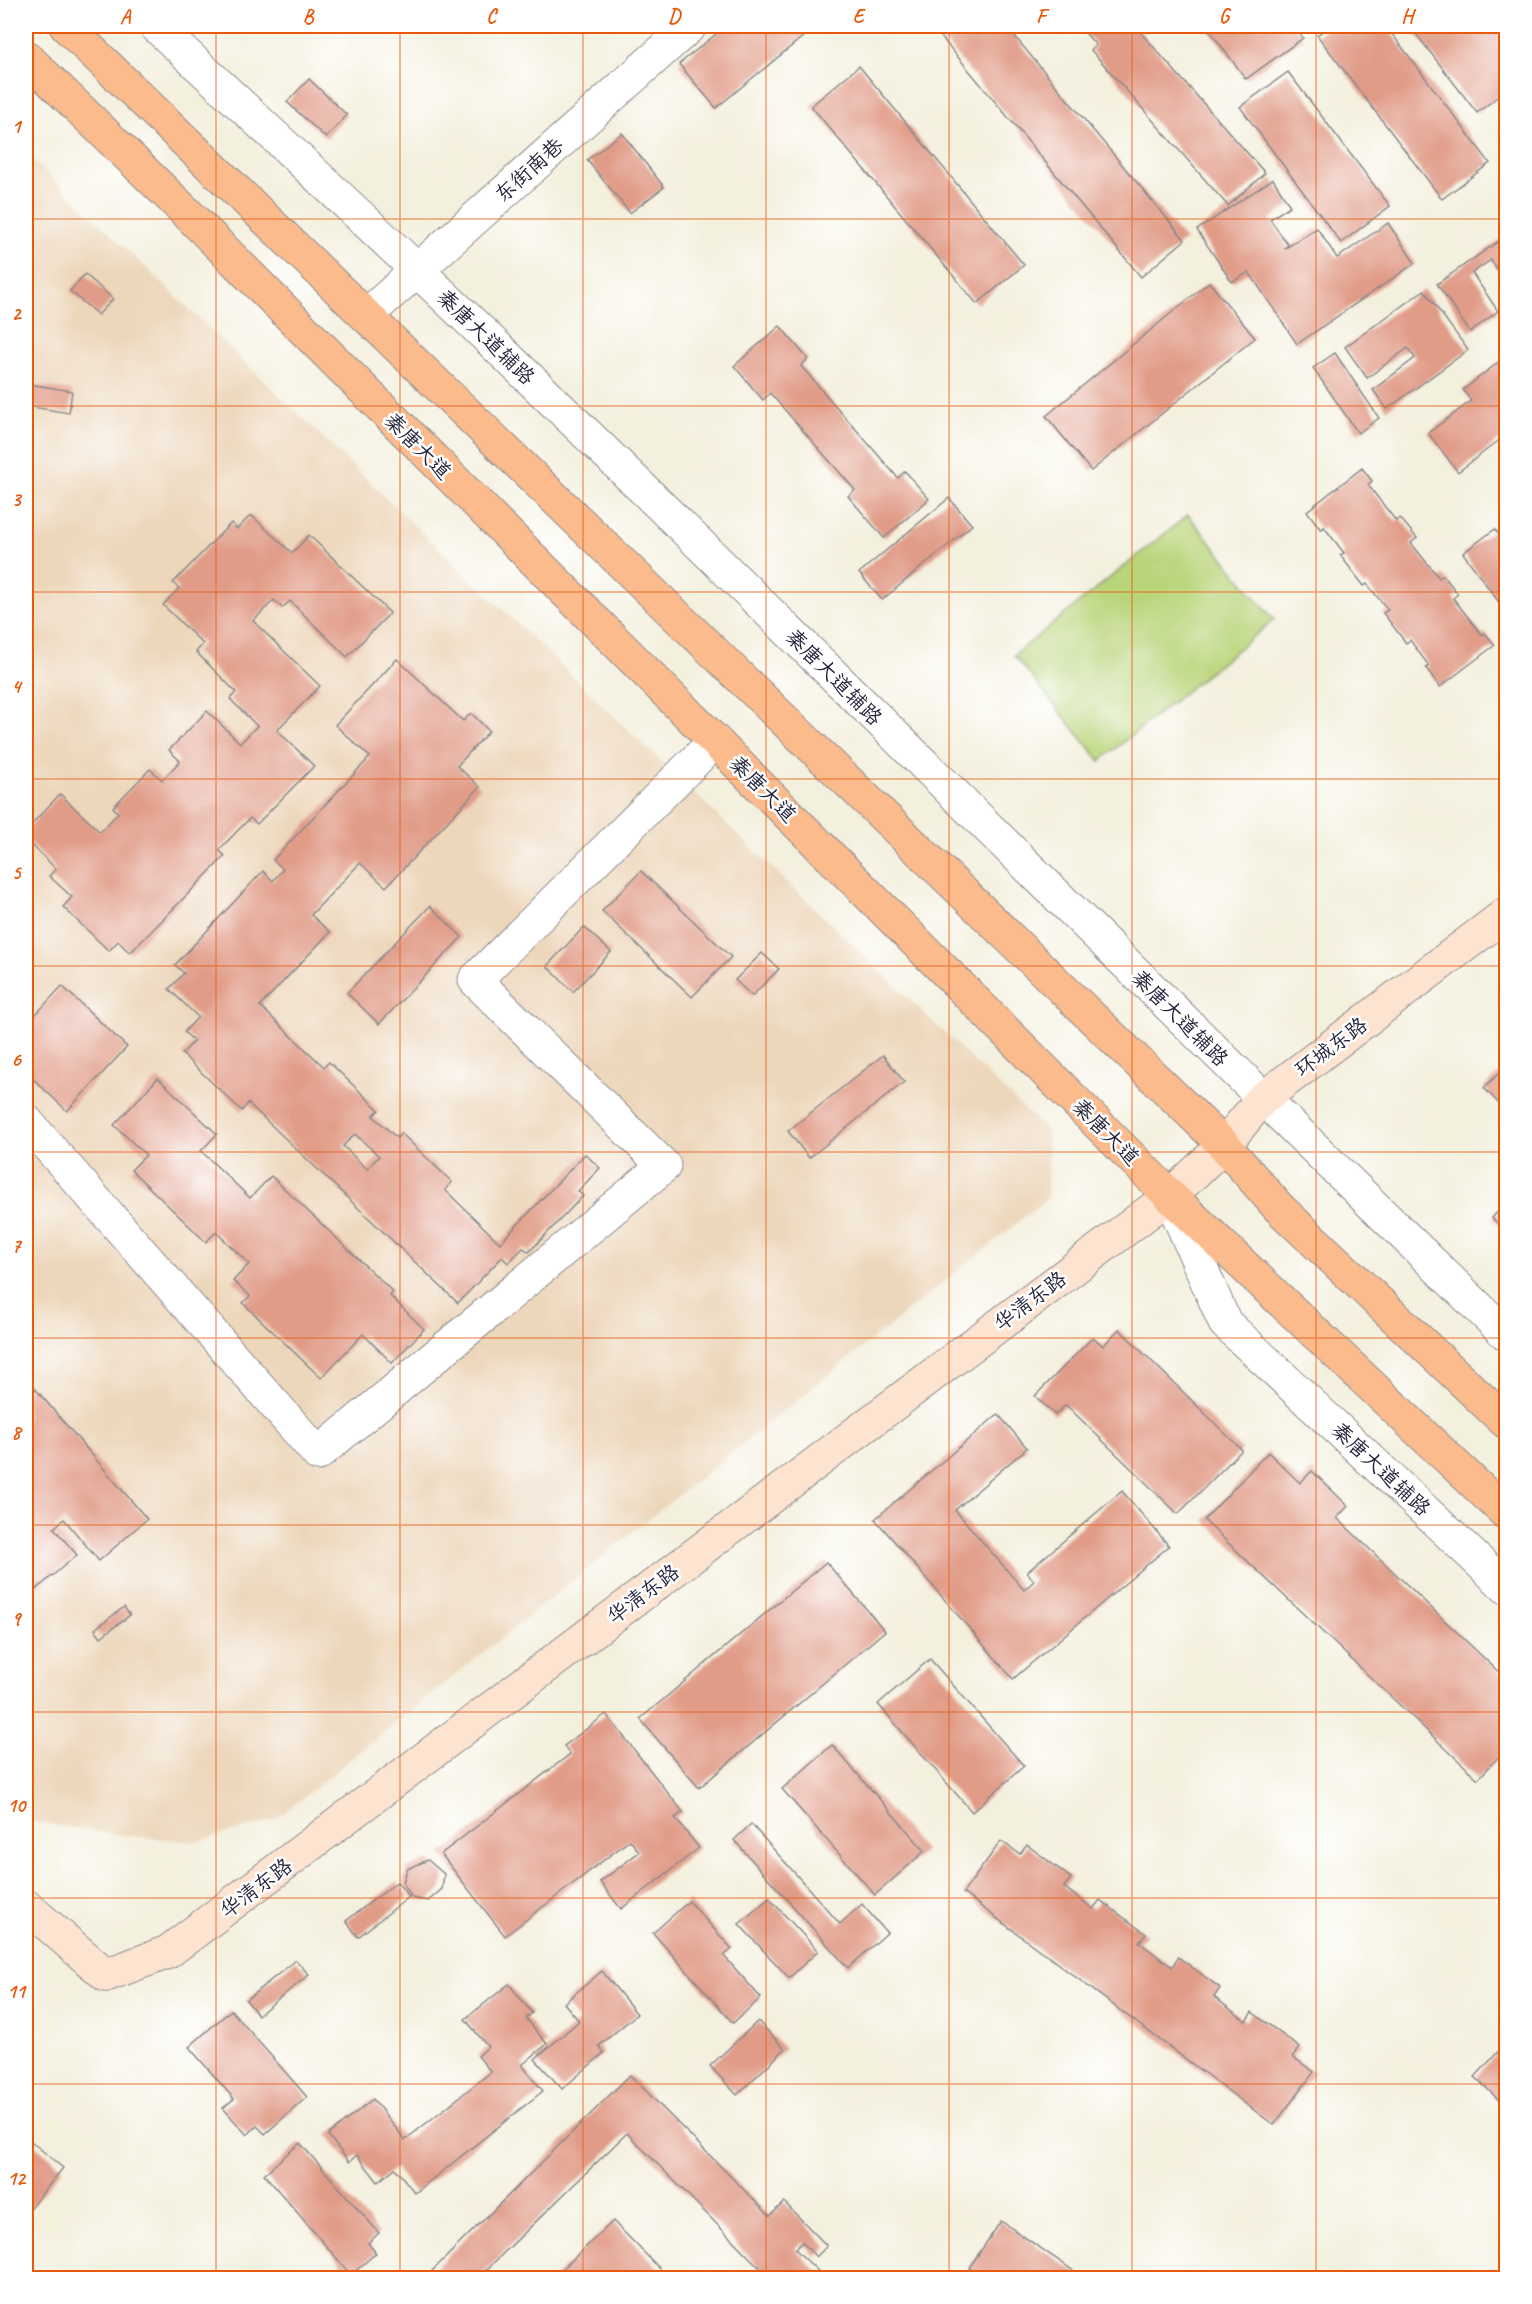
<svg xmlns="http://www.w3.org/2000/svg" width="1532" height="2304" font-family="Caveat,'LXGW WenKai TC',sans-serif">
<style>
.built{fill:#edd7bb}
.green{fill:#b9d57a;stroke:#6e7c5a;stroke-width:1.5}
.building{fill:#e19c88;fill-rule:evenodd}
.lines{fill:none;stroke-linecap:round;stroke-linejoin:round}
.street-casing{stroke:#8b898c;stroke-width:35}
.secondary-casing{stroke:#8b898c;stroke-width:35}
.primary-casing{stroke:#8b898c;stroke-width:35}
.street{stroke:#fff;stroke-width:33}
.secondary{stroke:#fde4d1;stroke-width:33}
.primary{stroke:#fbbb8d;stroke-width:33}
.grid{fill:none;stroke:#e8590c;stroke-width:1.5;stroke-opacity:0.55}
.labels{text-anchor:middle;stroke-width:5;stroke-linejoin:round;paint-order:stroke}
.street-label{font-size:21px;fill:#22223b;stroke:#fff}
.neatline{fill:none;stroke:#e8590c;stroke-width:2}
.grid-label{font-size:20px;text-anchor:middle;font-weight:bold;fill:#e8590c}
</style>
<rect width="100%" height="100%" fill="#fff"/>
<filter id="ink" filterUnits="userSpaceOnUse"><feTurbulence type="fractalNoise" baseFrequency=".0167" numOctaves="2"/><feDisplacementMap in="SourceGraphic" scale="12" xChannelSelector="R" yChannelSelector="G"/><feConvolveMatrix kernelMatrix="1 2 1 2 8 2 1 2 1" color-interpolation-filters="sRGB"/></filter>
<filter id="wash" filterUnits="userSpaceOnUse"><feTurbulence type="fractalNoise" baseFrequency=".008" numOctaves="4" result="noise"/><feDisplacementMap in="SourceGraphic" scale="24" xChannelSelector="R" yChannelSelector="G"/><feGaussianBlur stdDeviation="1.35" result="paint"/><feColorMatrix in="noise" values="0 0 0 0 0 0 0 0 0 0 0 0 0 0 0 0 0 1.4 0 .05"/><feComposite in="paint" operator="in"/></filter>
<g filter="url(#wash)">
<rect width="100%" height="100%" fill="#f4f0de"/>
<path class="built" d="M26,153l1022,979 -1,67 -772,621 -79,22 -76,-7 -87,-13 -7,-6z"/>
<path class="green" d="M1188,515l86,105 -174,141 -86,-106z"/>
<g id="blocks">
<g class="building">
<path d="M726,26h90l-100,82 -37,-44z"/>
<path d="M932,26h74l179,214 -44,37z"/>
<path d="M1079,26h56l130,147 -37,33 -137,-156 5,-5z"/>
<path d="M1206,26h88l9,12 -57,41z"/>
<path d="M1330,26h56l104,137 -48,36 -125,-164z"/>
<path d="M1410,26h83l13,17v47l-29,23z"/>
<path d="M859,66l165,199 -47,39 -166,-198z"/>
<path d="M1288,72l102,134 -49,37 -101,-136z"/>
<path d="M309,79l38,36 -21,23 -39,-36z"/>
<path d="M622,133l42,54 -34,26 -43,-53z"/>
<path d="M1273,179l17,27 -20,13 18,26 -4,4 33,-21 20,30 51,-35 27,40 -118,81 -48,-72 -17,10 -35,-52z"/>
<path d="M1506,236v46l-15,-22 -19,13 26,38 -28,21 -33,-48z"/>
<path d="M85,274l28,25 -15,16 -28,-24z"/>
<path d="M1209,282l46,56 -164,133 -45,-55z"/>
<path d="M1424,290l44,60 -81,59 -14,-19 42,-32 -7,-10 -41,30 -22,-31z"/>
<path d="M780,326l28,33 -7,7 97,112 7,-7 24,28 -45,39 -36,-42 7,-6 -85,-97 -7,7 -29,-34z"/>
<path d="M1506,347v88l-48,37 -30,-39 43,-32 -8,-11 42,-33 -4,-5z"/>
<path d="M1335,353l44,65 -21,15 -45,-65z"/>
<path d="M29,384l43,7 -3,22 -43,-7z"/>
<path d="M1362,468l10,13 -4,4 28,36 4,-3 17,20 -6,5 28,35 4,-3 15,19 -5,4 29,37 3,-2 10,12 -55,42 -14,-19 3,-2 -19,-26 -4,3 -23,-30 5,-3 -21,-26 -3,2 -24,-31 4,-2 -20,-26 -3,3 -14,-19z"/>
<path d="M949,498l23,27 -90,75 -23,-27z"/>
<path d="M251,515l41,38 17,-18 81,78 -43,44 -57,-56 -8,7 -8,-8 -21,21 67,65 -43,44 37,36 -57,58 -7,-6 -31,32 6,6 -95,97 -12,-12 -9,10 -46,-44 9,-10 -23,-21 7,-7 -30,-30v-9l34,-36 40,38 18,-19 -5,-6 37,-38 12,11 18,-19 -11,-11 38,-39 33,32 17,-17 -27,-27 6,-7 -40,-40 7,-8 -40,-39 16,-17 -6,-5 58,-60 6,6z"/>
<path d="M1495,529l11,15v68l-43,-59z"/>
<path d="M397,659l66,62 8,-8 18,18 -32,35 23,21 -94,100 -26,-24 -49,52 19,17 -70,74 64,61 5,-5 50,48 -6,6 24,22 4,-5 51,49 -7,8 55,53 85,-89 15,14 -22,23 5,5 -54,56 -6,-4 -15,15 -6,-6 -44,46 -210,-200 -6,8 -60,-57 12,-13 -10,-9 14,-15 -29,-28 15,-16 -9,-8 88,-94 10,10 10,-12 -10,-9 97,-103 -35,-32zM355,1134l24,22 -12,13 -24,-23z"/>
<path d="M641,871l90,86 -39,40 -90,-86z"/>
<path d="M430,906l32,31 -83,87 -32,-31z"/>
<path d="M584,927l27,25 -38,40 -26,-26z"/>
<path d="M762,953l17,16 -27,27 -17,-16z"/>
<path d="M62,986l65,61 -60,64 -41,-39v-47z"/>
<path d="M883,1055l21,27 -95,76 -21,-27z"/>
<path d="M1506,1066v45l-22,-23z"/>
<path d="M158,1078l59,56 -16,17 49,47 21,-22 122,116 -3,4 34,33 -32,34 -29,-29 -42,44 -78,-75 7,-7 -17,-15 16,-17 -33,-32 -10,10 -75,-72 15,-15 -32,-30z"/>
<path d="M1506,1202v30l-14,-14z"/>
<path d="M1119,1329l123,121 -64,64 -112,-109 -11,10 -20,-19 58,-59 10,9z"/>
<path d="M32,1385l115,134 -48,42 -35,-42 -10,9 23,27 -51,43v-207z"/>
<path d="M998,1414l29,34 -72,62 69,80 10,-9 -7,-9 95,-81 47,55 -156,133 -138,-160z"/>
<path d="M1268,1452l32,31 12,-12 36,35 -11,12 169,161v70l-28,30 -274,-259z"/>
<path d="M826,1562l59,69 -186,157 -59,-69z"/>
<path d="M124,1607l6,8 -29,22 -6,-8z"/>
<path d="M930,1659l94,107 -52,46 -94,-108z"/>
<path d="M606,1714l77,98 -8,6 24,30 -78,61 -21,-27 39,-30 -9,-12 -125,96 -64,-82 129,-100 -6,-8z"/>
<path d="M832,1745l93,106 -50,44 -93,-106z"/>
<path d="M751,1824l89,100 22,-20 25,29 -39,35 -114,-128z"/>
<path d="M1001,1841l19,13 7,-9 44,33 -7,9 29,22 7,-9 46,34 -7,8 33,25 6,-10 42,31 -6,9 32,24 6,-9 48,36 -7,9 21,15 -40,53 -311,-232z"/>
<path d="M428,1860l16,14 -2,15 -14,12 -16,-3 -9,-15 4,-14z"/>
<path d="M397,1882l12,15 -51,40 -12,-16z"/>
<path d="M769,1898l49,53 -29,27 -50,-54z"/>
<path d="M689,1901l43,48 -8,7 37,42 -28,25 -80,-90z"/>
<path d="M296,1960l13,15 -51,40 -12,-15z"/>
<path d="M602,1971l35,43 -38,32 5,7 -42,36 -27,-30 44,-38 -15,-18z"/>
<path d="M509,1984l23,29 -6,5 21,26 -25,21 21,26 -128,102 -20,-25 -17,14 -21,-27 -8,7 -21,-27 45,-36 32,41 86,-68 -13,-16 10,-9 -23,-28z"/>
<path d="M231,2010l76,87 -42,37 -8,-8 -10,9 -24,-27 11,-9 -45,-52z"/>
<path d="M758,2021l27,28 -48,46 -27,-29z"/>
<path d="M1506,2043v64l-31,-30z"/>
<path d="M630,2075l140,141 14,-14 43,44 -11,11 -14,-15 -7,7 30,29h-73l9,-9 -134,-136 -149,145h-53z"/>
<path d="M26,2137l37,31 -37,45z"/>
<path d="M300,2143l79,90 -11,10 8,10 -25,22 -87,-101z"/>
<path d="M613,2221l56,57h-116z"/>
<path d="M1001,2221l83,57h-99l-16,-10z"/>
</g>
</g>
</g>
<g filter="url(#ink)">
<use href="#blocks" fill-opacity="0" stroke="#8b898c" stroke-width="1.5"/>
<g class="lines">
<g class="street-casing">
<g id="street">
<path d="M156,26c87,81 176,163 262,245 367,351 723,712 1088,1063"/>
<path d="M367,315l323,-289"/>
<path d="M26,1121l292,333 346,-288 -189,-186 240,-239"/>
<path d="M1170,1196l55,127 281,264"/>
</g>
</g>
<g class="secondary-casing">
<path id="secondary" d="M26,1906l80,69 62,-23 1002,-756 54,-51 38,-46 244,-185"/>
</g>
<g class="primary-casing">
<g id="primary">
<path d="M66,26l1158,1119 55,63 227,214"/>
<path d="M26,57l162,157 982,982 336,317"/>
</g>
</g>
<use href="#street" class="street"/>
<use href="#secondary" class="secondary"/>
<use href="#primary" class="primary"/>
</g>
</g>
<path class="grid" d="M216,26v2252M400,26v2252M583,26v2252M766,26v2252M949,26v2252M1132,26v2252M1316,26v2252M26,219h1480M26,406h1480M26,592h1480M26,779h1480M26,966h1480M26,1152h1480M26,1338h1480M26,1525h1480M26,1712h1480M26,1898h1480M26,2084h1480"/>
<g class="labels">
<g class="street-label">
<text transform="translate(529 170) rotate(-42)" y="7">东街南巷</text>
<text transform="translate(486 337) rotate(44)" y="7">秦唐大道辅路</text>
<text transform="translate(418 446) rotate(45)" y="7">秦唐大道</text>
<text transform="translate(834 677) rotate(45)" y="7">秦唐大道辅路</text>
<text transform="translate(763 789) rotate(45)" y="7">秦唐大道</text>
<text transform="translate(1180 1018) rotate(45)" y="7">秦唐大道辅路</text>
<text transform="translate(1331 1047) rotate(-37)" y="7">环城东路</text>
<text transform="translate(1106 1132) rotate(45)" y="7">秦唐大道</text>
<text transform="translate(1030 1301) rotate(-37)" y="7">华清东路</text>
<text transform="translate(1381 1469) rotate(43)" y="7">秦唐大道辅路</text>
<text transform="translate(643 1594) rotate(-37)" y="7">华清东路</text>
<text transform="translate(256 1888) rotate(-37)" y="7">华清东路</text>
</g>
</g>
<rect width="1532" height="2304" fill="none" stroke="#fff" stroke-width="66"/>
<rect x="33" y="33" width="1466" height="2238" class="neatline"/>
<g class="grid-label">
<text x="125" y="23">A</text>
<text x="308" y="23">B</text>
<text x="491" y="23">C</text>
<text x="674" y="23">D</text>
<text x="858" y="23">E</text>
<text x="1041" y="23">F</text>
<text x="1224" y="23">G</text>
<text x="1407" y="23">H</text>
<text x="16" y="133">1</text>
<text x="16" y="320">2</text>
<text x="16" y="506">3</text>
<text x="16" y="693">4</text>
<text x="16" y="879">5</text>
<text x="16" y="1066">6</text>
<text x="16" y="1252">7</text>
<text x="16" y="1439">8</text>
<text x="16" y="1625">9</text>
<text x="16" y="1812">10</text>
<text x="16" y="1998">11</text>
<text x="16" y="2185">12</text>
</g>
</svg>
